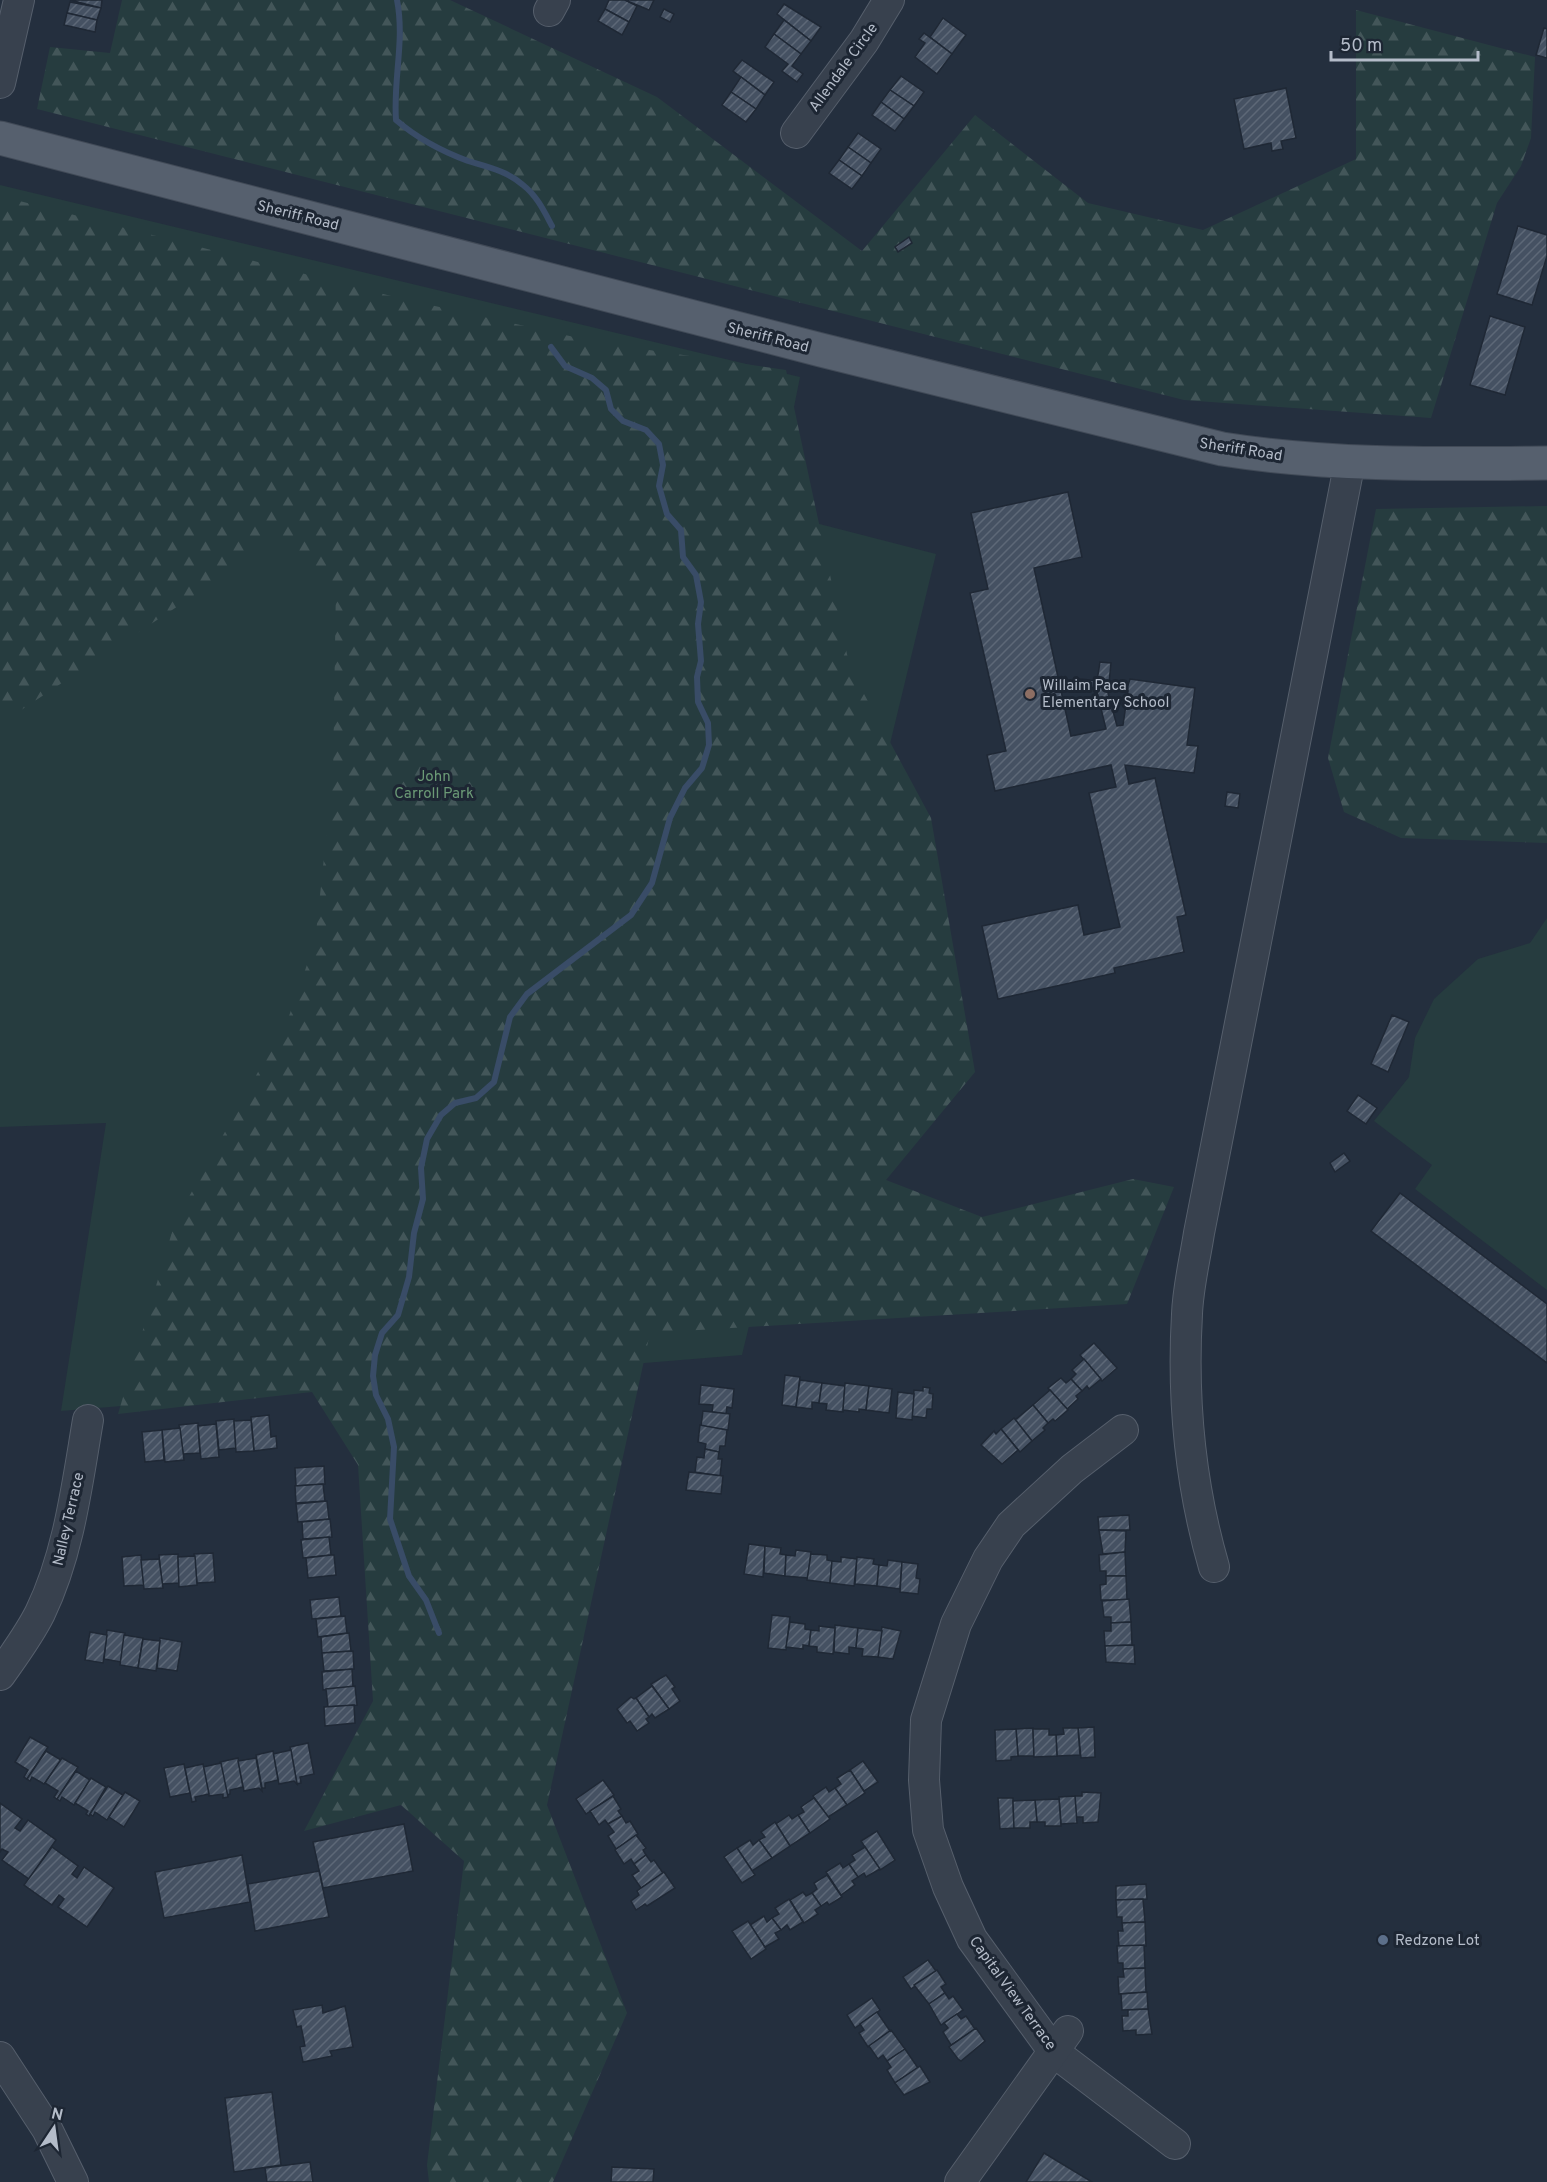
<svg xmlns="http://www.w3.org/2000/svg" width="1547" height="2182" font-family="Overpass,sans-serif">
<style>
.green{fill:#263c3f}
.forest{fill:url(#forest-firs)}
.lines{fill:none;stroke-linecap:round;stroke-linejoin:round}
.stream{stroke:#394c67;stroke-width:6}
.building{fill:url(#building-hatch);stroke:#1f2835;stroke-width:1.5;fill-rule:evenodd}
.minor-casing{stroke:#565f6c;stroke-width:32}
.major-casing{stroke:#414a57;stroke-width:35}
.minor{stroke:#38414e;stroke-width:30}
.major{stroke:#56606e;stroke-width:33}
.education-dot{fill:#8d6e63;stroke:#1d2633;stroke-width:2}
.service-dot{fill:#5c6f8a;stroke:#1d2633;stroke-width:2}
.labels{text-anchor:middle;stroke-width:6;stroke-linejoin:round;paint-order:stroke}
.street-label{font-size:15px;fill:#b4bcc9;stroke:#1d2633}
.poi-label{font-size:15px;fill:#b4bcc9;stroke:#1d2633;text-anchor:start}
.park-label{font-size:15px;fill:#6b9a76;stroke:#1d2633}
</style>
<defs>
<pattern id="forest-firs" width="22" height="20" patternUnits="userSpaceOnUse" patternTransform="scale(1.5)"><rect width="22" height="20" fill="#263c3f"/><path d="M5 1l3.5 6h-7zM16 11l3.5 6h-7z" fill="#435659"/></pattern>
<pattern id="building-hatch" width="6" height="6" patternUnits="userSpaceOnUse" patternTransform="scale(1.5)"><rect width="6" height="6" fill="#455162"/><path d="M-1 1l2-2M0 6l6-6M5 7l2-2" fill="none" stroke="#5d6877"/></pattern>
</defs>
<rect width="100%" height="100%" fill="#242f3e"/>
<g class="green">
<path d="M0,185l800,192 -27,135 163,42 -194,801 -681,56 45,-288 -106,4z"/>
<path d="M1547,918v372l-132,-101 17,-24 -58,-44 35,-44 6,-39 19,-39 44,-40 52,-16z"/>
</g>
<g class="forest">
<path d="M122,0h328l207,97 205,154 113,-136 113,88 115,27 153,-71v-149l179,47 -4,81 -10,28 -24,37 -66,215 -247,-18 -1147,-291 13,-62 60,6z"/>
<path d="M0,196l399,102 202,45 185,27 64,298 81,150 44,254 -89,108 96,37 151,-38 41,8 -47,117 -477,29 -103,472 80,208 -74,169h-124l-2,-17 37,-304 -63,-56 -97,26 69,-130 -15,-236 -46,-73 -194,22 57,-192 114,-206 26,-74 18,-169 3,-189 -62,-54 -31,33 -243,161z"/>
<path d="M1547,506v337l-146,-5 -57,-26 -16,-54 48,-249z"/>
</g>
<g class="lines">
<g class="stream">
<path d="M397,0c8,41 -4,79 -1,120 22,19 45,31 72,41 20,6 39,10 55,24 14,11 21,26 29,41"/>
<path d="M439,1633l-13,-33 -17,-24 -19,-57 4,-72 -6,-28 -12,-24 -3,-19 2,-21 7,-22 16,-18 11,-38 5,-44 9,-34 -2,-31 6,-29 14,-24 14,-12 21,-5 18,-16 16,-65 17,-23 104,-79 21,-32 18,-65 15,-30 17,-20 7,-23 -1,-22 -10,-21 -1,-25 4,-16 -3,-37 3,-22 -5,-27 -13,-18 -2,-27 -14,-16 -8,-28 4,-21 -4,-21 -13,-14 -23,-9 -12,-12 -5,-19 -14,-12 -27,-12 -14,-19"/>
</g>
</g>
<g class="building">
<path d="M70,0h32l-1,8z"/>
<path d="M609,0h16l12,6 -8,16 -24,-13z"/>
<path d="M625,0h29l-5,10z"/>
<path d="M70,2l31,6 -4,12 -30,-7z"/>
<path d="M784,4l37,23 -10,14 -34,-27z"/>
<path d="M605,9l24,13 -7,13 -24,-14z"/>
<path d="M664,9l10,5 -4,8 -10,-5z"/>
<path d="M67,13l30,7 -2,12 -31,-7z"/>
<path d="M943,18l23,17 -14,19 -22,-17z"/>
<path d="M784,20l27,21 -10,13 -27,-20z"/>
<path d="M1544,28l3,1v29l-11,-3z"/>
<path d="M924,33l28,21 -15,20 -22,-17 10,-14 -6,-4z"/>
<path d="M774,34l27,20 -9,12 11,8 -6,8 -15,-11 6,-7 -23,-17z"/>
<path d="M742,60l32,22 -9,13 -32,-24z"/>
<path d="M901,76l23,16 -10,14 -24,-16z"/>
<path d="M741,77l24,18 -9,14 -25,-17z"/>
<path d="M1286,88l10,50 -15,3 2,8 -11,2 -1,-8 -27,6 -10,-50z"/>
<path d="M890,90l24,16 -10,13 -23,-17z"/>
<path d="M731,92l25,17 -10,13 -24,-17z"/>
<path d="M881,102l23,17 -9,12 -23,-16z"/>
<path d="M858,133l23,16 -10,14 -23,-16z"/>
<path d="M848,147l23,16 -9,13 -23,-16z"/>
<path d="M839,160l23,16 -10,13 -23,-16z"/>
<path d="M1518,226l29,9v21l-15,49 -35,-11z"/>
<path d="M909,237l3,6 -14,9 -3,-5z"/>
<path d="M1490,316l35,11 -20,68 -35,-10z"/>
<path d="M1068,492l14,65 -48,11 37,168 35,-7 -10,-41 -23,-3 1,-7 23,3 3,-19 11,1 -2,20 19,2 2,-6 65,9 -8,57 11,1 -4,27 -69,-8 4,19 26,-6 31,137 -9,2 7,35 -70,16 1,5 -117,26 -16,-73 96,-21 6,30 36,-8 -31,-134 27,-6 -5,-22 -116,26 -8,-36 19,-4 -36,-158 18,-4 -17,-76zM1107,689l21,2 -5,34 -6,1z"/>
<path d="M1227,792l13,2 -2,14 -13,-2z"/>
<path d="M1392,1015l17,7 -21,50 -17,-8z"/>
<path d="M1358,1095l19,13 -11,16 -19,-13z"/>
<path d="M1344,1153l6,8 -15,11 -5,-9z"/>
<path d="M1400,1193l147,111v59l-176,-132z"/>
<path d="M1094,1343l23,25 -15,13 -22,-26z"/>
<path d="M1084,1359l17,20 -12,10 -2,-3 -5,5 -11,-12 5,-5 -4,-4z"/>
<path d="M785,1375l15,2 -4,30 -14,-2z"/>
<path d="M1061,1378l5,5 5,-4 11,12 -6,5 2,3 -11,10 -19,-21z"/>
<path d="M800,1380l22,3 -3,20 -7,-1v7l-16,-2z"/>
<path d="M822,1383l23,3 -2,26 -17,-2 1,-6 -8,-1z"/>
<path d="M845,1383l24,3 -3,24 -7,-1v3l-16,-2z"/>
<path d="M701,1385l33,4 -2,19 -5,-1 -1,7 -14,-2 1,-7 -14,-1z"/>
<path d="M869,1386l23,3 -3,24 -23,-3z"/>
<path d="M923,1387l7,1 -1,5 4,1 -1,15h-5l-1,9 -14,-2 2,-26 9,1z"/>
<path d="M1050,1390l18,20 -13,11 -2,-2 -5,4 -15,-18z"/>
<path d="M898,1392l16,2 -2,26 -16,-2z"/>
<path d="M1033,1405l15,18 -5,5 2,2 -13,11 -17,-21z"/>
<path d="M703,1411l27,3 -2,16 -27,-4z"/>
<path d="M269,1415l2,22 5,-1 1,12 -23,3 -3,-34z"/>
<path d="M1014,1418l18,23 -12,11 -19,-23z"/>
<path d="M234,1419l2,29 -17,2 -3,-29z"/>
<path d="M251,1420l3,31 -18,1 -2,-31z"/>
<path d="M198,1423l2,30 -17,1 -4,-29z"/>
<path d="M216,1424l3,33 -18,2 -3,-33z"/>
<path d="M700,1425l27,5 -2,16h-5l-1,6 -14,-3 1,-5 -8,-2z"/>
<path d="M180,1428l4,32 -19,2 -3,-32z"/>
<path d="M1001,1429l17,21 -16,14 -21,-19 13,-14 2,3z"/>
<path d="M162,1430l2,30 -19,2 -3,-30z"/>
<path d="M705,1449l14,3 -1,7h4l-2,17 -25,-4 2,-15 7,1z"/>
<path d="M324,1466l1,18 -29,2 -1,-18z"/>
<path d="M689,1472l34,4 -2,18 -35,-4z"/>
<path d="M323,1484l2,17 -29,2 -1,-17z"/>
<path d="M327,1501l2,18 -31,3 -2,-18z"/>
<path d="M1129,1515l1,15h-31l-1,-13z"/>
<path d="M330,1519l2,18 -29,2 -1,-17z"/>
<path d="M1099,1530l27,1 -1,21 -22,2z"/>
<path d="M329,1537l2,18 -28,3 -2,-18z"/>
<path d="M749,1544l16,2 -2,31 -19,-3z"/>
<path d="M765,1546l16,2 -1,6 6,1 -1,21 -21,-3z"/>
<path d="M796,1550l15,2 -3,26 -23,-2 1,-21 9,1z"/>
<path d="M1125,1552l1,24h-20v-5h-6l-1,-16z"/>
<path d="M213,1553l2,29 -18,1 -3,-29z"/>
<path d="M178,1554l1,29 -17,1 -3,-29z"/>
<path d="M811,1554l16,1v5l5,1 -2,22 -23,-3z"/>
<path d="M141,1555l3,30 -20,1 -2,-29z"/>
<path d="M331,1555h3l2,20 -28,3 -2,-20z"/>
<path d="M195,1556l2,29 -18,2 -1,-30z"/>
<path d="M841,1557l16,2 -3,27 -24,-3 2,-22 9,1z"/>
<path d="M857,1557l17,2 -1,5 6,1 -2,21 -22,-2z"/>
<path d="M159,1559l4,29 -19,1 -3,-29z"/>
<path d="M888,1560l14,2 -2,27 -23,-3 2,-21 8,1z"/>
<path d="M902,1562l16,2 -2,14 4,1 -2,15 -18,-2z"/>
<path d="M1106,1576h20l1,24h-26l-1,-15 6,-1z"/>
<path d="M339,1597l2,19 -29,3 -2,-19z"/>
<path d="M1129,1599l2,23 -20,1v-6h-7l-2,-16z"/>
<path d="M772,1615l18,2 -4,33 -18,-2z"/>
<path d="M345,1616l2,17 -29,4 -2,-18z"/>
<path d="M790,1622l15,2v5l6,1 -2,16 -6,-1v4l-17,-2z"/>
<path d="M1131,1622l1,23 -27,1 -1,-15h7v-8z"/>
<path d="M835,1625l23,3 -2,20 -7,-1v7l-15,-2z"/>
<path d="M819,1626l16,2 -2,26 -16,-2v-5l-8,-1 2,-16 8,1z"/>
<path d="M882,1627l19,4 -8,28 -15,-2z"/>
<path d="M858,1628l24,3 -4,26 -16,-1 1,-7 -7,-1z"/>
<path d="M107,1630l18,3 -4,29 -17,-3z"/>
<path d="M90,1632l17,3 -4,28 -18,-3z"/>
<path d="M349,1633l2,18 -29,2 -1,-16z"/>
<path d="M124,1635l19,3 -5,30 -18,-3z"/>
<path d="M160,1638l22,4 -5,29 -20,-3z"/>
<path d="M143,1639l17,2 -4,30 -18,-3z"/>
<path d="M1134,1645l1,19 -29,-2 -1,-16z"/>
<path d="M353,1651l1,18 -30,2 -2,-18z"/>
<path d="M352,1669l1,18 -30,3 -1,-18z"/>
<path d="M666,1675l9,12 -3,2 8,12 -11,8 -18,-25z"/>
<path d="M355,1686l2,19 -29,2 -2,-18z"/>
<path d="M652,1686l17,23 -14,9 -3,-4 -3,3 -13,-19z"/>
<path d="M631,1697l3,2 2,-1 13,19 -3,2 3,4 -12,8 -7,-10 -3,2 -10,-14z"/>
<path d="M354,1705l1,18 -30,3 -1,-19z"/>
<path d="M1094,1727l1,30 -14,1 -3,-30z"/>
<path d="M1033,1728l1,28h-16l-2,-27z"/>
<path d="M1063,1728h15l2,27 -23,1 -1,-21 8,-1z"/>
<path d="M1016,1729l2,27 -7,1v3l-15,1 -1,-31z"/>
<path d="M1033,1729h16v6h7l1,21 -23,1z"/>
<path d="M30,1737l18,10 -21,32 -3,-2 4,-7 -13,-8z"/>
<path d="M308,1743l6,31 -14,3 1,6 -4,1 -7,-37z"/>
<path d="M291,1750l6,34 -3,-3 -15,3 -6,-30z"/>
<path d="M46,1751l15,9 -17,24 -12,-7 -2,4 -3,-2z"/>
<path d="M273,1751l5,29 -13,3v5h-3l-6,-33z"/>
<path d="M62,1758l16,9 -21,32 -3,-2 4,-6 -13,-8z"/>
<path d="M238,1758l5,29 -13,3v4l-3,1 -7,-33z"/>
<path d="M256,1758l6,33 -3,-3 -15,3 -6,-30z"/>
<path d="M863,1761l15,21 -14,9 -14,-21z"/>
<path d="M221,1763l7,34 -5,1v-4l-14,2 -6,-29z"/>
<path d="M184,1764l6,29 -20,4 -6,-29z"/>
<path d="M203,1764l6,30 -14,3 1,4 -4,1 -7,-34z"/>
<path d="M850,1770l15,23 -18,12 -12,-17 6,-4 -4,-6z"/>
<path d="M76,1771l14,9 -16,25 -12,-8 -2,4 -3,-2z"/>
<path d="M91,1778l15,9 -17,29 -3,-2 2,-3 -13,-8z"/>
<path d="M603,1780l11,15 -28,19 -10,-15z"/>
<path d="M108,1786l15,9 -16,25 -12,-8 -2,4 -3,-2z"/>
<path d="M826,1787l3,5 6,-4 12,17 -19,12 -15,-21z"/>
<path d="M125,1792l15,9 -16,26 -15,-10z"/>
<path d="M1082,1792l19,1 -3,29 -15,1v-6h-7l-1,-21h7z"/>
<path d="M613,1796l8,13 -3,2 4,5 -14,8 -3,-4 -6,5 -9,-14z"/>
<path d="M1075,1796l2,27 -16,1 -2,-27z"/>
<path d="M814,1798l16,21 -20,14 -12,-18 6,-3 -3,-5z"/>
<path d="M998,1798h15l1,30 -14,1z"/>
<path d="M1059,1799l2,27h-16v-4h-8l-2,-22z"/>
<path d="M1035,1800l2,22h-7v6h-16l-1,-27z"/>
<path d="M0,1803l22,16 -7,9 5,3 8,-11 28,20 -27,39 -27,-19 6,-8 -6,-3 -2,3z"/>
<path d="M789,1815l3,4 6,-4 12,18 -20,13 -14,-22z"/>
<path d="M622,1816l4,7 4,-2 8,13 -22,15 -8,-13 6,-4 -6,-8z"/>
<path d="M775,1822l15,24 -18,12 -13,-18 6,-3 -4,-5z"/>
<path d="M404,1824l9,47 -90,17 -10,-46z"/>
<path d="M877,1831l18,29 -15,10 -19,-29z"/>
<path d="M636,1835l10,13 -3,2 3,5 -12,9 -3,-5 -7,5 -9,-14z"/>
<path d="M750,1840l3,5 6,-5 13,18 -20,13 -15,-23z"/>
<path d="M52,1847l26,19 -6,8 5,4 7,-11 30,21 -27,39 -29,-20 6,-8 -5,-4 -7,10 -28,-20z"/>
<path d="M865,1847l15,22 -14,8 -2,-4 -6,4 -9,-13 6,-4 -3,-5z"/>
<path d="M737,1848l18,27 -13,8 -18,-26z"/>
<path d="M242,1855l8,47 -86,16 -9,-46z"/>
<path d="M646,1855l5,7 3,-2 9,13 -22,15 -9,-13 7,-4 -5,-7z"/>
<path d="M840,1863l3,5 6,-4 9,13 -6,4 3,4 -14,10 -15,-23z"/>
<path d="M319,1871l10,46 -74,14 -7,-47z"/>
<path d="M664,1872l11,16 -28,18 -2,-2 -9,6 -5,-9 8,-6 -2,-4z"/>
<path d="M827,1875l15,22 -13,8 -2,-3 -6,4 -9,-13 5,-4 -3,-6z"/>
<path d="M1146,1884l1,15 -31,1v-14z"/>
<path d="M803,1892l3,4 6,-3 9,13 -6,4 3,4 -14,9 -14,-23z"/>
<path d="M789,1899l14,23 -13,8 -3,-5 -6,5 -9,-12 7,-4 -4,-6z"/>
<path d="M1143,1899l2,23 -23,1v-6h-5l-1,-17z"/>
<path d="M764,1916l3,6 5,-4 9,12 -6,3 4,6 -14,8 -15,-22z"/>
<path d="M748,1921l18,28 -15,10 -19,-28z"/>
<path d="M1145,1922l1,24h-27l-1,-15h5l-1,-8z"/>
<path d="M1144,1945l1,23 -22,1v-6h-5l-1,-17z"/>
<path d="M928,1960l8,11 -25,18 -8,-12z"/>
<path d="M1145,1968l1,24 -27,2 -1,-17h6l-1,-8z"/>
<path d="M937,1970l9,14 -5,3 4,6 -16,11 -15,-19z"/>
<path d="M1147,1992l1,17 -26,1 -1,-16z"/>
<path d="M945,1993l4,6 4,-3 10,14 -22,15 -12,-21z"/>
<path d="M872,1998l8,12 -25,18 -8,-13z"/>
<path d="M322,2005l1,8 22,-7 8,41 -23,4 2,5 -29,6 -3,-15 5,-1 -4,-20 -4,1 -4,-17z"/>
<path d="M1148,2009l4,25 -16,1v-5l-13,1 -1,-15h6v-6z"/>
<path d="M877,2012l13,19 -22,16 -9,-14 5,-3 -4,-6z"/>
<path d="M957,2014l4,5 5,-3 9,13 -24,16 -8,-13 5,-4 -4,-5z"/>
<path d="M976,2028l9,13 -24,20 -3,-2 -9,-12z"/>
<path d="M891,2030l14,19 -18,12 -4,-6 -5,4 -9,-13z"/>
<path d="M905,2049l13,19 -23,15 -8,-13 4,-3 -4,-6z"/>
<path d="M920,2066l10,16 -26,13 -9,-12z"/>
<path d="M272,2092l9,73 -47,7 -9,-74z"/>
<path d="M1044,2153l48,29h-66z"/>
<path d="M310,2162l3,20h-46l-2,-14z"/>
<path d="M612,2167l42,2 -1,13h-42z"/>
</g>
<g class="lines">
<g class="minor-casing">
<g id="minor">
<path d="M549,11l6,-11"/>
<path d="M0,83l19,-83"/>
<path d="M796,133l68,-92 25,-41"/>
<path d="M1123,1430l-51,39 -61,56 -23,34 -32,65 -30,96 -2,60 4,50 20,57 24,52 82,113 121,92"/>
<path d="M1214,1567c-24,-83 -32,-167 -27,-253 1,-27 8,-55 12,-81l151,-772"/>
<path d="M0,1675c14,-20 29,-40 40,-62 29,-60 37,-128 48,-193"/>
<path d="M0,2057l47,72 26,53"/>
<path d="M960,2182l108,-151"/>
</g>
</g>
<g class="major-casing">
<path id="major" d="M0,138l821,212 401,99c108,17 216,15 325,14"/>
</g>
<use href="#minor" class="minor"/>
<use href="#major" class="major"/>
</g>
<circle class="education-dot" cx="1030" cy="694" r="6"/>
<circle class="service-dot" cx="1383" cy="1940" r="6"/>
<g class="labels">
<g class="street-label">
<text transform="translate(843 67) rotate(-54)" y="5">Allendale Circle</text>
<text transform="translate(298 215) rotate(14)" y="5">Sheriff Road</text>
<text transform="translate(768 337) rotate(14)" y="5">Sheriff Road</text>
<text transform="translate(1241 449) rotate(9)" y="5">Sheriff Road</text>
<text transform="translate(68 1519) rotate(-77)" y="5">Nalley Terrace</text>
<text transform="translate(1013 1993) rotate(54)" y="5">Capital View Terrace</text>
</g>
<g class="poi-label">
<text x="1042" y="690">Willaim Paca<tspan x="1042" dy="17">Elementary School</tspan></text>
<text x="1395" y="1945">Redzone Lot</text>
</g>
<g class="park-label">
<text x="434" y="781">John<tspan x="434" dy="17">Carroll Park</tspan></text>
</g>
</g>
<g transform="translate(54 2128) rotate(13)" stroke="#1d2633" stroke-width="4.5" paint-order="stroke">
<path d="M0-4.5L10 22L0 15L-10 22Z" fill="#b4bcc9"/>
<text y="-9" font-size="16" font-weight="bold" text-anchor="middle" fill="#b4bcc9">N</text>
</g>
<path d="M1331 51v9h147v-9" fill="none" stroke="#b4bcc9" stroke-width="3"/>
<text x="1340" y="51" font-size="18" fill="#b4bcc9" stroke="#1d2633" stroke-width="4.5" paint-order="stroke">50 m</text>
</svg>
